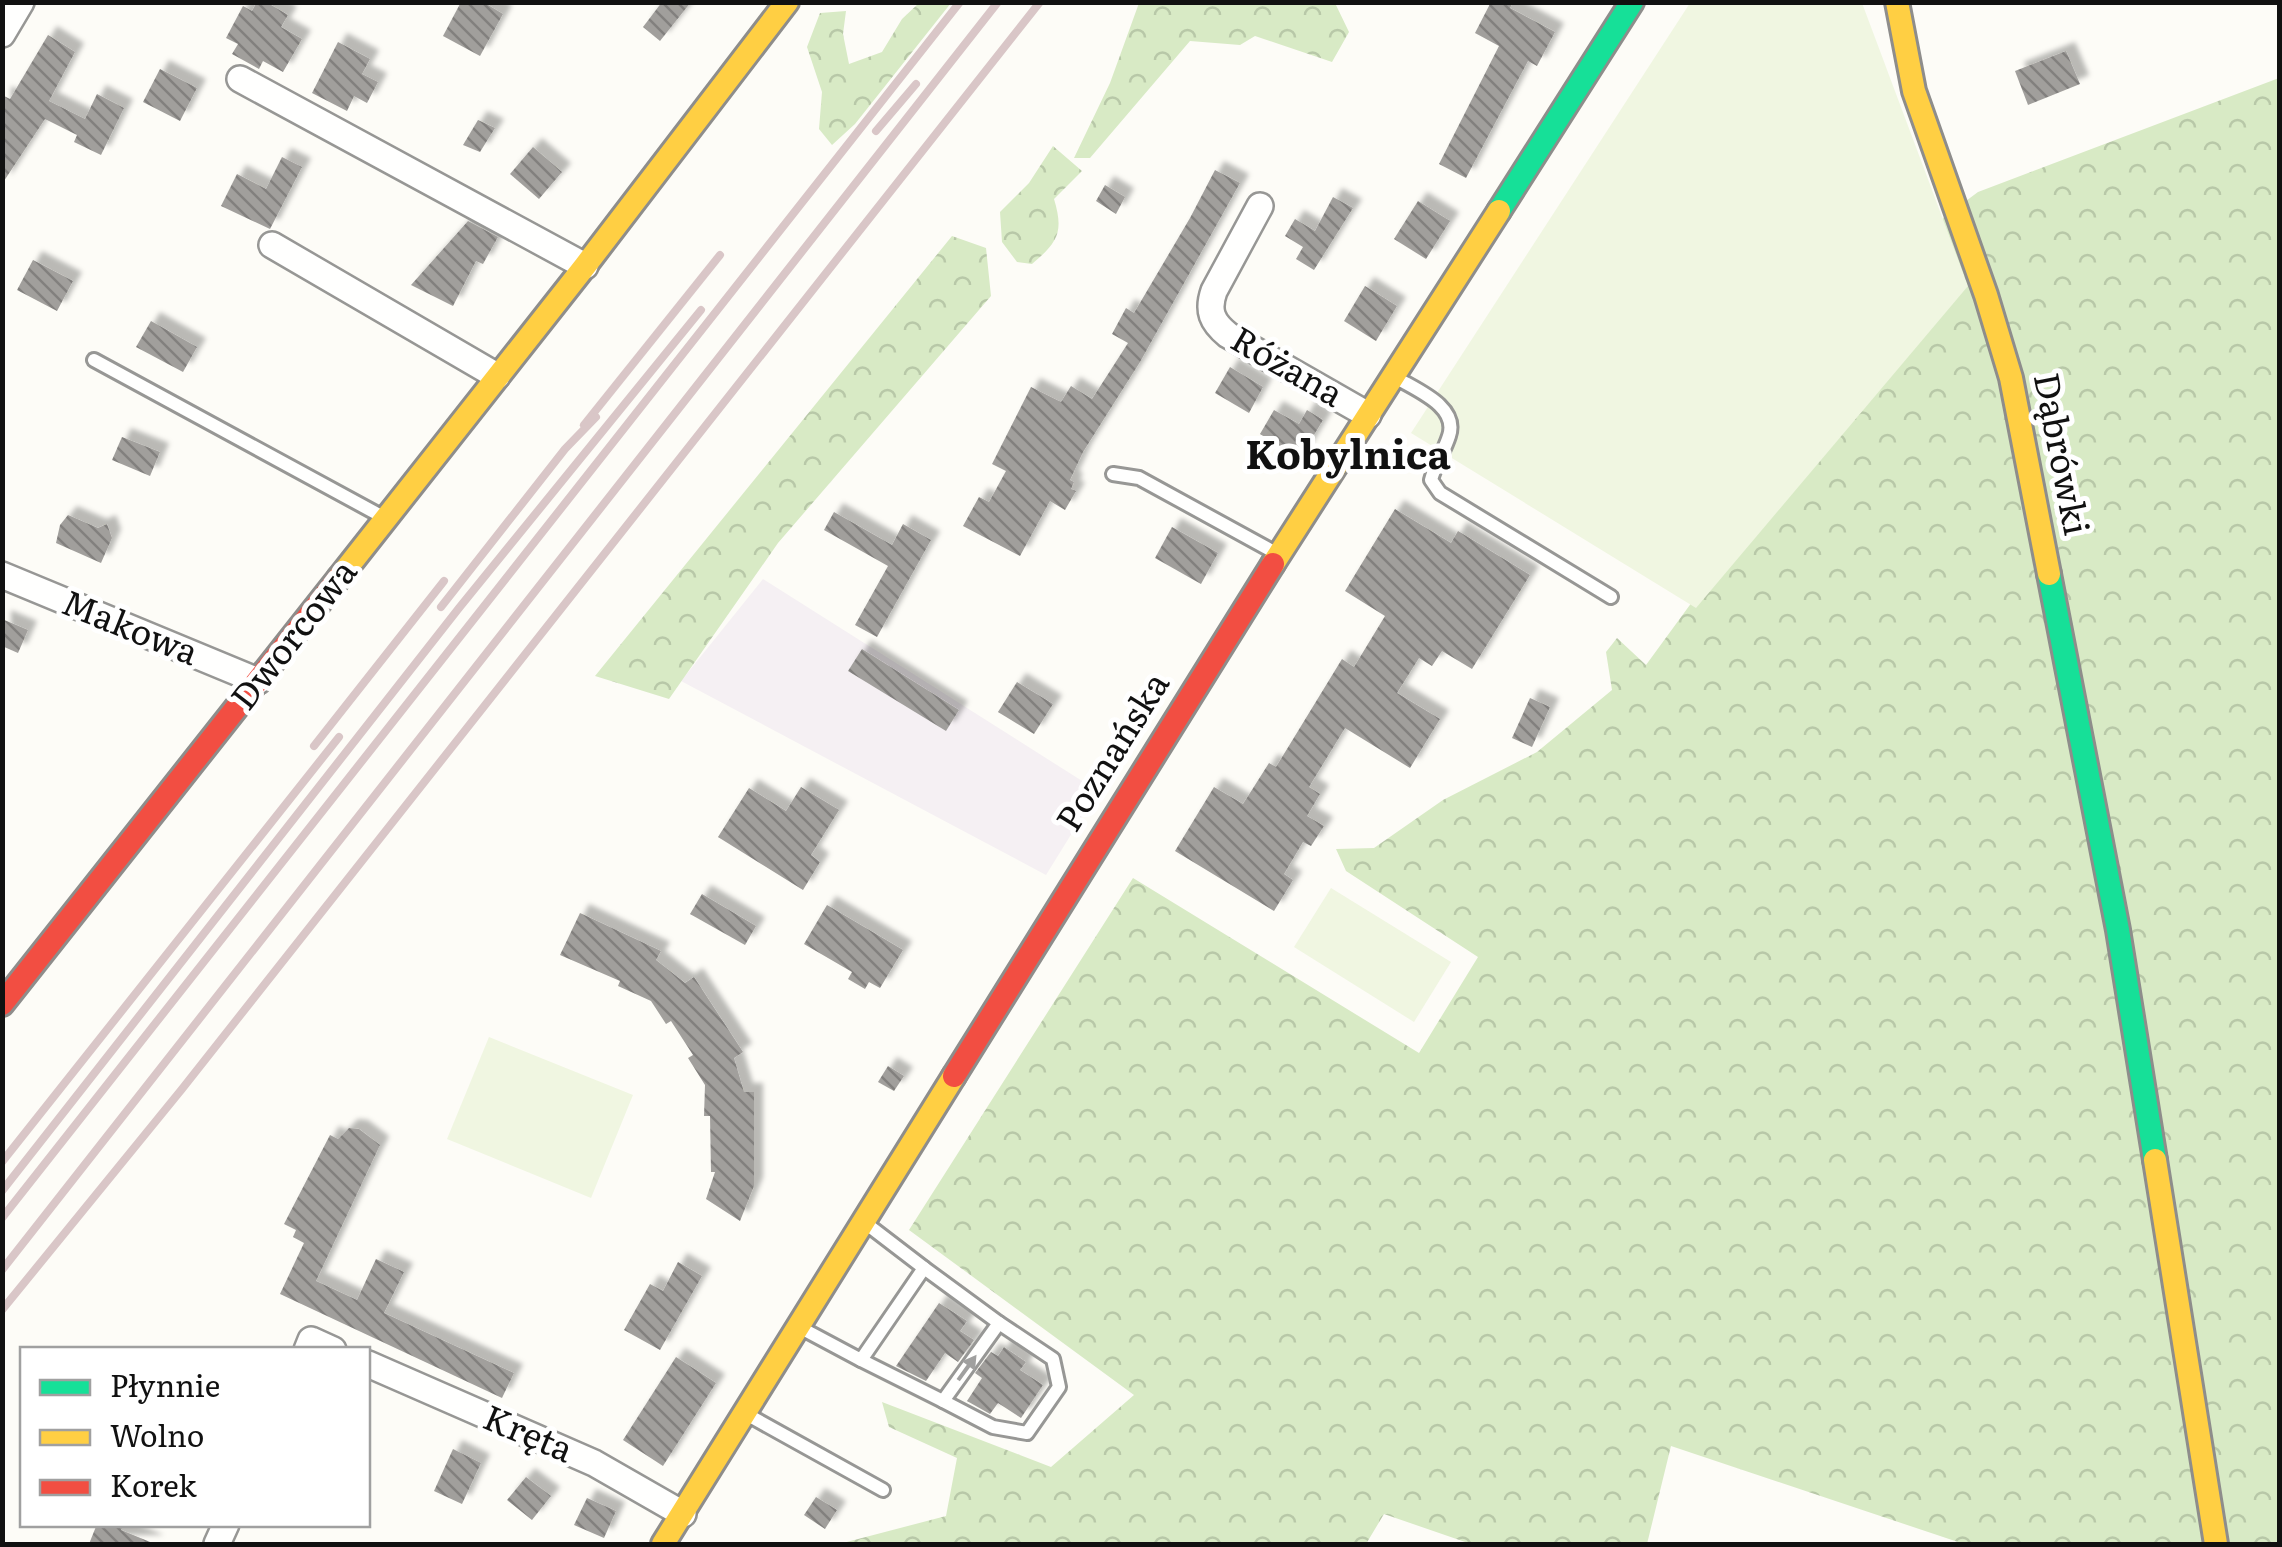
<svg xmlns="http://www.w3.org/2000/svg" width="2282" height="1547" font-family="Literata,serif">
<style>
.industrial{fill:#f5f0f3}
.forest{fill:url(#forest-crowns)}
.pitch{fill:#f0f6e1}
.building{fill:url(#building-back-hatch);filter:url(#shadow)}
.lines{fill:none;stroke-linecap:round;stroke-linejoin:round}
.lane-casing{stroke:#979795;stroke-width:18}
.street-casing{stroke:#979795;stroke-width:30}
.fast-casing{stroke:#8e8d8b;stroke-width:28}
.slow-casing{stroke:#8e8d8b;stroke-width:28}
.jam-casing{stroke:#8e8d8b;stroke-width:28}
.lane{stroke:#fffffe;stroke-width:12}
.street{stroke:#fffffe;stroke-width:25}
.fast{stroke:#16e098;stroke-width:22}
.slow{stroke:#ffcf43;stroke-width:22}
.jam{stroke:#f24e42;stroke-width:22}
.rail{stroke:#d9c6c7;stroke-width:8}
.oneway{fill:#a0a09f}
.labels{text-anchor:middle;stroke-width:10;stroke-linejoin:round;paint-order:stroke}
.street-label{font-size:35px;fill:#111;stroke:#fff}
.quarter-label{font-size:40px;font-weight:bold;fill:#111;stroke:#fff}
</style>
<defs>
<pattern id="forest-crowns" width="20" height="18" patternUnits="userSpaceOnUse" patternTransform="scale(2.5)"><rect width="20" height="18" fill="#d8eac5"/><path d="M2 6a3 3 0 1 1 6 0M12 15a3 3 0 1 1 6 0" fill="none" stroke="#b8c8a8"/></pattern>
<pattern id="building-back-hatch" width="6" height="6" patternUnits="userSpaceOnUse" patternTransform="scale(2.5)"><rect width="6" height="6" fill="#a19f9c"/><path d="M-1 5l2 2M0 0l6 6M5-1l2 2" fill="none" stroke="#82807e"/></pattern>
<filter id="shadow"><feDropShadow dx="9" dy="-9" stdDeviation="2.5" flood-color="#0004"/></filter>
</defs>
<rect width="100%" height="100%" fill="#fdfcf7"/>
<path class="industrial" d="M763,579l335,212 -52,84 -365,-194z"/>
<g class="forest">
<path d="M920,2l31,1 -96,121 -23,21 -13,-16 3,-37 -15,-45 13,-34 26,-2 -3,23 6,30 33,-12 20,-33z"/>
<path d="M1139,3h196l14,29 -17,30 -77,-26 -15,9 -50,-4 -100,117h-16l36,-75z"/>
<path d="M2279,78v1466h-315l-293,-98 -24,98h-176l-87,-30 -18,30h-527l107,-28 11,-58 -68,-31 -7,-25 169,65 83,-72 -225,-165 224,-352 286,175 59,-96 -132,-86 -10,-22 38,-1 69,-48 94,-48 75,-62 -6,-38 11,-14 29,27 263,-360 34,-87 35,-26z"/>
<path d="M1053,146l29,25 -28,28c10,33 4,43 -22,65l-15,-2 -15,-20 -2,-30 29,-29z"/>
<path d="M952,236l34,12 5,48 -213,247 -109,156 -74,-23z"/>
</g>
<g class="pitch">
<path d="M1690,3h172l106,283 -272,322 -285,-175z"/>
<path d="M1331,888l120,74 -37,60 -120,-75z"/>
<path d="M489,1037l144,58 -42,103 -144,-59z"/>
</g>
<g class="building">
<path d="M257,2h9l22,13 -7,12 21,12 -19,33 -20,-11 -4,8 -27,-15 6,-10 -12,-6 17,-32 9,5z"/>
<path d="M461,2h22l20,12 -23,42 -37,-20z"/>
<path d="M662,2h29l-31,39 -17,-14z"/>
<path d="M1491,2h22l-3,6 45,24 -18,34 -9,-5 -62,117 -27,-14 60,-118 -24,-13z"/>
<path d="M48,35l27,17 -26,49 36,18 12,-25 27,14 -23,47 -27,-13 3,-7 -32,-16 -43,65v-89l8,4z"/>
<path d="M338,42l32,17 -8,15 16,8 -11,21 -13,-7 -7,15 -35,-18z"/>
<path d="M2066,51l14,33 -52,21 -13,-34z"/>
<path d="M160,69l37,19 -17,33 -37,-19z"/>
<path d="M478,120l17,8 -15,24 -17,-7z"/>
<path d="M533,147l29,25 -23,27 -29,-25z"/>
<path d="M282,157l20,10 -32,62 -49,-23 16,-32 29,15z"/>
<path d="M1215,170l25,13 -100,179 -57,90 -13,28 4,2 -3,7 5,2 -11,19 -15,-9 -30,55 -57,-30 16,-29 10,5 17,-31 -14,-7 39,-77 30,15 10,-16 21,13 36,-56 -16,-9 14,-26 8,5 56,-95z"/>
<path d="M1105,185l20,12 -9,17 -20,-13z"/>
<path d="M1333,197l20,11 -39,62 -18,-11 7,-12 -18,-11 10,-17 20,12z"/>
<path d="M1418,201l32,20 -24,38 -32,-20z"/>
<path d="M468,221l30,16 -15,27 -7,-3 -23,45 -42,-21z"/>
<path d="M33,260l40,21 -16,30 -40,-21z"/>
<path d="M1365,286l32,20 -21,35 -32,-20z"/>
<path d="M151,321l46,26 -14,25 -47,-25z"/>
<path d="M1230,367l33,20 -14,26 -34,-20z"/>
<path d="M1274,410l25,14 8,-14 16,10 -23,38 -40,-24z"/>
<path d="M122,437l38,15 -10,24 -38,-16z"/>
<path d="M1395,509l56,34 7,-12 72,44 -58,94 -30,-18 -10,15 -13,-8 -22,35 43,26 -30,49 -65,-40 -36,59 11,7 -13,22 17,10 -13,20 -8,-4 -19,32 9,6 -19,31 -99,-60 39,-64 29,17 26,-41 7,4 66,-108 12,8 31,-51 -40,-25z"/>
<path d="M834,512l58,33 11,-21 28,16 -54,97 -22,-12 33,-59 -64,-36z"/>
<path d="M68,515l30,13 9,-4 5,14 -11,25 -45,-20 4,-18z"/>
<path d="M1172,527l46,26 -17,31 -46,-26z"/>
<path d="M2,619l26,11 -10,23 -16,-7z"/>
<path d="M862,649l97,61 -13,21 -98,-60z"/>
<path d="M1017,682l36,22 -19,30 -36,-22z"/>
<path d="M1530,698l20,9 -18,40 -20,-9z"/>
<path d="M801,787l38,23 -28,45 9,7 -17,28 -85,-53 31,-49 37,23z"/>
<path d="M702,894l54,32 -11,19 -55,-31z"/>
<path d="M827,905l76,45 -23,38 -11,-6 -4,7 -17,-10 4,-7 -48,-28z"/>
<path d="M580,913l81,38 -5,9 29,23 9,-6 49,75 -9,6 10,34h10v94l-14,35 -34,-22 9,-27h-4l-1,-56h-6l1,-31 -17,-27 5,-3 -22,-34 -5,3 -15,-23 -33,-15 2,-5 -60,-26z"/>
<path d="M888,1066l16,10 -10,15 -16,-9z"/>
<path d="M349,1128l10,1 21,16 -64,136 41,19 19,-41 28,13 -20,41 130,60 -12,25 -222,-104 24,-51 -11,-6 3,-7 -12,-6 46,-89 8,4z"/>
<path d="M678,1262l24,14 -42,74 -36,-20 26,-46 13,7z"/>
<path d="M939,1303l28,18 -7,10 14,9 -16,22 -13,-9 -19,28 -30,-15z"/>
<path d="M1004,1347l22,15 -6,8 23,15 -22,33 -23,-15 -8,11 -23,-13 15,-23 -7,-5 16,-21 7,4z"/>
<path d="M676,1357l40,26 -53,83 -40,-26z"/>
<path d="M453,1449l28,14 -19,41 -28,-13z"/>
<path d="M526,1477l25,19 -19,24 -25,-20z"/>
<path d="M816,1497l21,13 -12,19 -21,-14z"/>
<path d="M587,1498l29,13 -12,27 -30,-13z"/>
<path d="M97,1524h27l-3,6 34,14h-66z"/>
</g>
<g class="lines">
<g class="lane-casing">
<g id="lane">
<path d="M94,360l289,157"/>
<path d="M1395,377c21,13 64,29 54,59 -5,16 -14,28 -18,44l9,13 171,104"/>
<path d="M1113,474l26,4 137,75"/>
<path d="M801,1328l60,32 63,-92 -60,-46"/>
<path d="M861,1360l82,41 56,-78 -75,-55"/>
<path d="M943,1401l50,26 34,6 32,-46 -6,-28 -54,-36"/>
<path d="M748,1415l135,75"/>
</g>
</g>
<g class="street-casing">
<g id="street">
<path d="M2,34l19,-32"/>
<path d="M240,79l345,187"/>
<path d="M1260,206l-46,85c-7,20 -2,31 14,44l140,80"/>
<path d="M272,245l225,131"/>
<path d="M2,575l256,106"/>
<path d="M307,1350l4,-10 22,10"/>
<path d="M368,1364l226,99 89,51"/>
<path d="M217,1544l9,-20"/>
</g>
</g>
<g class="fast-casing">
<g id="fast">
<path d="M1499,211l133,-209"/>
<path d="M2049,574l69,356 37,230"/>
</g>
</g>
<g class="slow-casing">
<g id="slow">
<path d="M1897,2l17,89 72,204 25,83 38,196"/>
<path d="M1273,564l226,-353"/>
<path d="M339,578l246,-312 202,-264"/>
<path d="M2155,1160l61,384"/>
<path d="M663,1544l291,-468"/>
</g>
</g>
<g class="jam-casing">
<g id="jam">
<path d="M2,1004l337,-426"/>
<path d="M954,1076l319,-512"/>
</g>
</g>
<use href="#lane" class="lane"/>
<use href="#street" class="street"/>
<use href="#fast" class="fast"/>
<use href="#slow" class="slow"/>
<use href="#jam" class="jam"/>
<g class="rail">
<path d="M876,131l40,-47"/>
<path d="M584,425l136,-170"/>
<path d="M441,607l124,-158 31,-32"/>
<path d="M314,746l130,-165"/>
<path d="M2,1162l337,-425"/>
<path d="M2,1191l457,-583 242,-298"/>
<path d="M2,1218l958,-1216"/>
<path d="M2,1270l996,-1268"/>
<path d="M2,1310l180,-221 858,-1087"/>
</g>
</g>
<defs><path id="oneway-solid" d="M-6-.8H1V-3.2L6.5 0L1 3.2V.8H-6Z" transform="scale(2.5)"/></defs>
<use class="oneway" href="#oneway-solid" transform="translate(967 1368) rotate(-54)"/>
<g class="labels">
<g class="street-label">
<text transform="translate(1287 367) rotate(30)" y="12">Różana</text>
<text transform="translate(2061 454) rotate(79)" y="12">Dąbrówki</text>
<text transform="translate(130 628) rotate(22)" y="12">Makowa</text>
<text transform="translate(294 635) rotate(-52)" y="12">Dworcowa</text>
<text transform="translate(1113 752) rotate(-58)" y="12">Poznańska</text>
<text transform="translate(528 1434) rotate(23)" y="12">Kręta</text>
</g>
<g class="quarter-label">
<text x="1348" y="469">Kobylnica</text>
</g>
</g>
<rect width="2282" height="1547" fill="none" stroke="#111111" stroke-width="10"/>
<rect x="20" y="1347" width="350" height="180" fill="#ffffff" stroke="#a0a0a0" stroke-width="2.5"/>
<rect x="40" y="1380" width="50" height="15" fill="#16e098" stroke="#a0a0a0" stroke-width="2.5"/>
<text x="110" y="1397" font-size="30" fill="#111111">Płynnie</text>
<rect x="40" y="1430" width="50" height="15" fill="#ffcf43" stroke="#a0a0a0" stroke-width="2.5"/>
<text x="110" y="1447" font-size="30" fill="#111111">Wolno</text>
<rect x="40" y="1480" width="50" height="15" fill="#f24e42" stroke="#a0a0a0" stroke-width="2.5"/>
<text x="110" y="1497" font-size="30" fill="#111111">Korek</text>
</svg>
